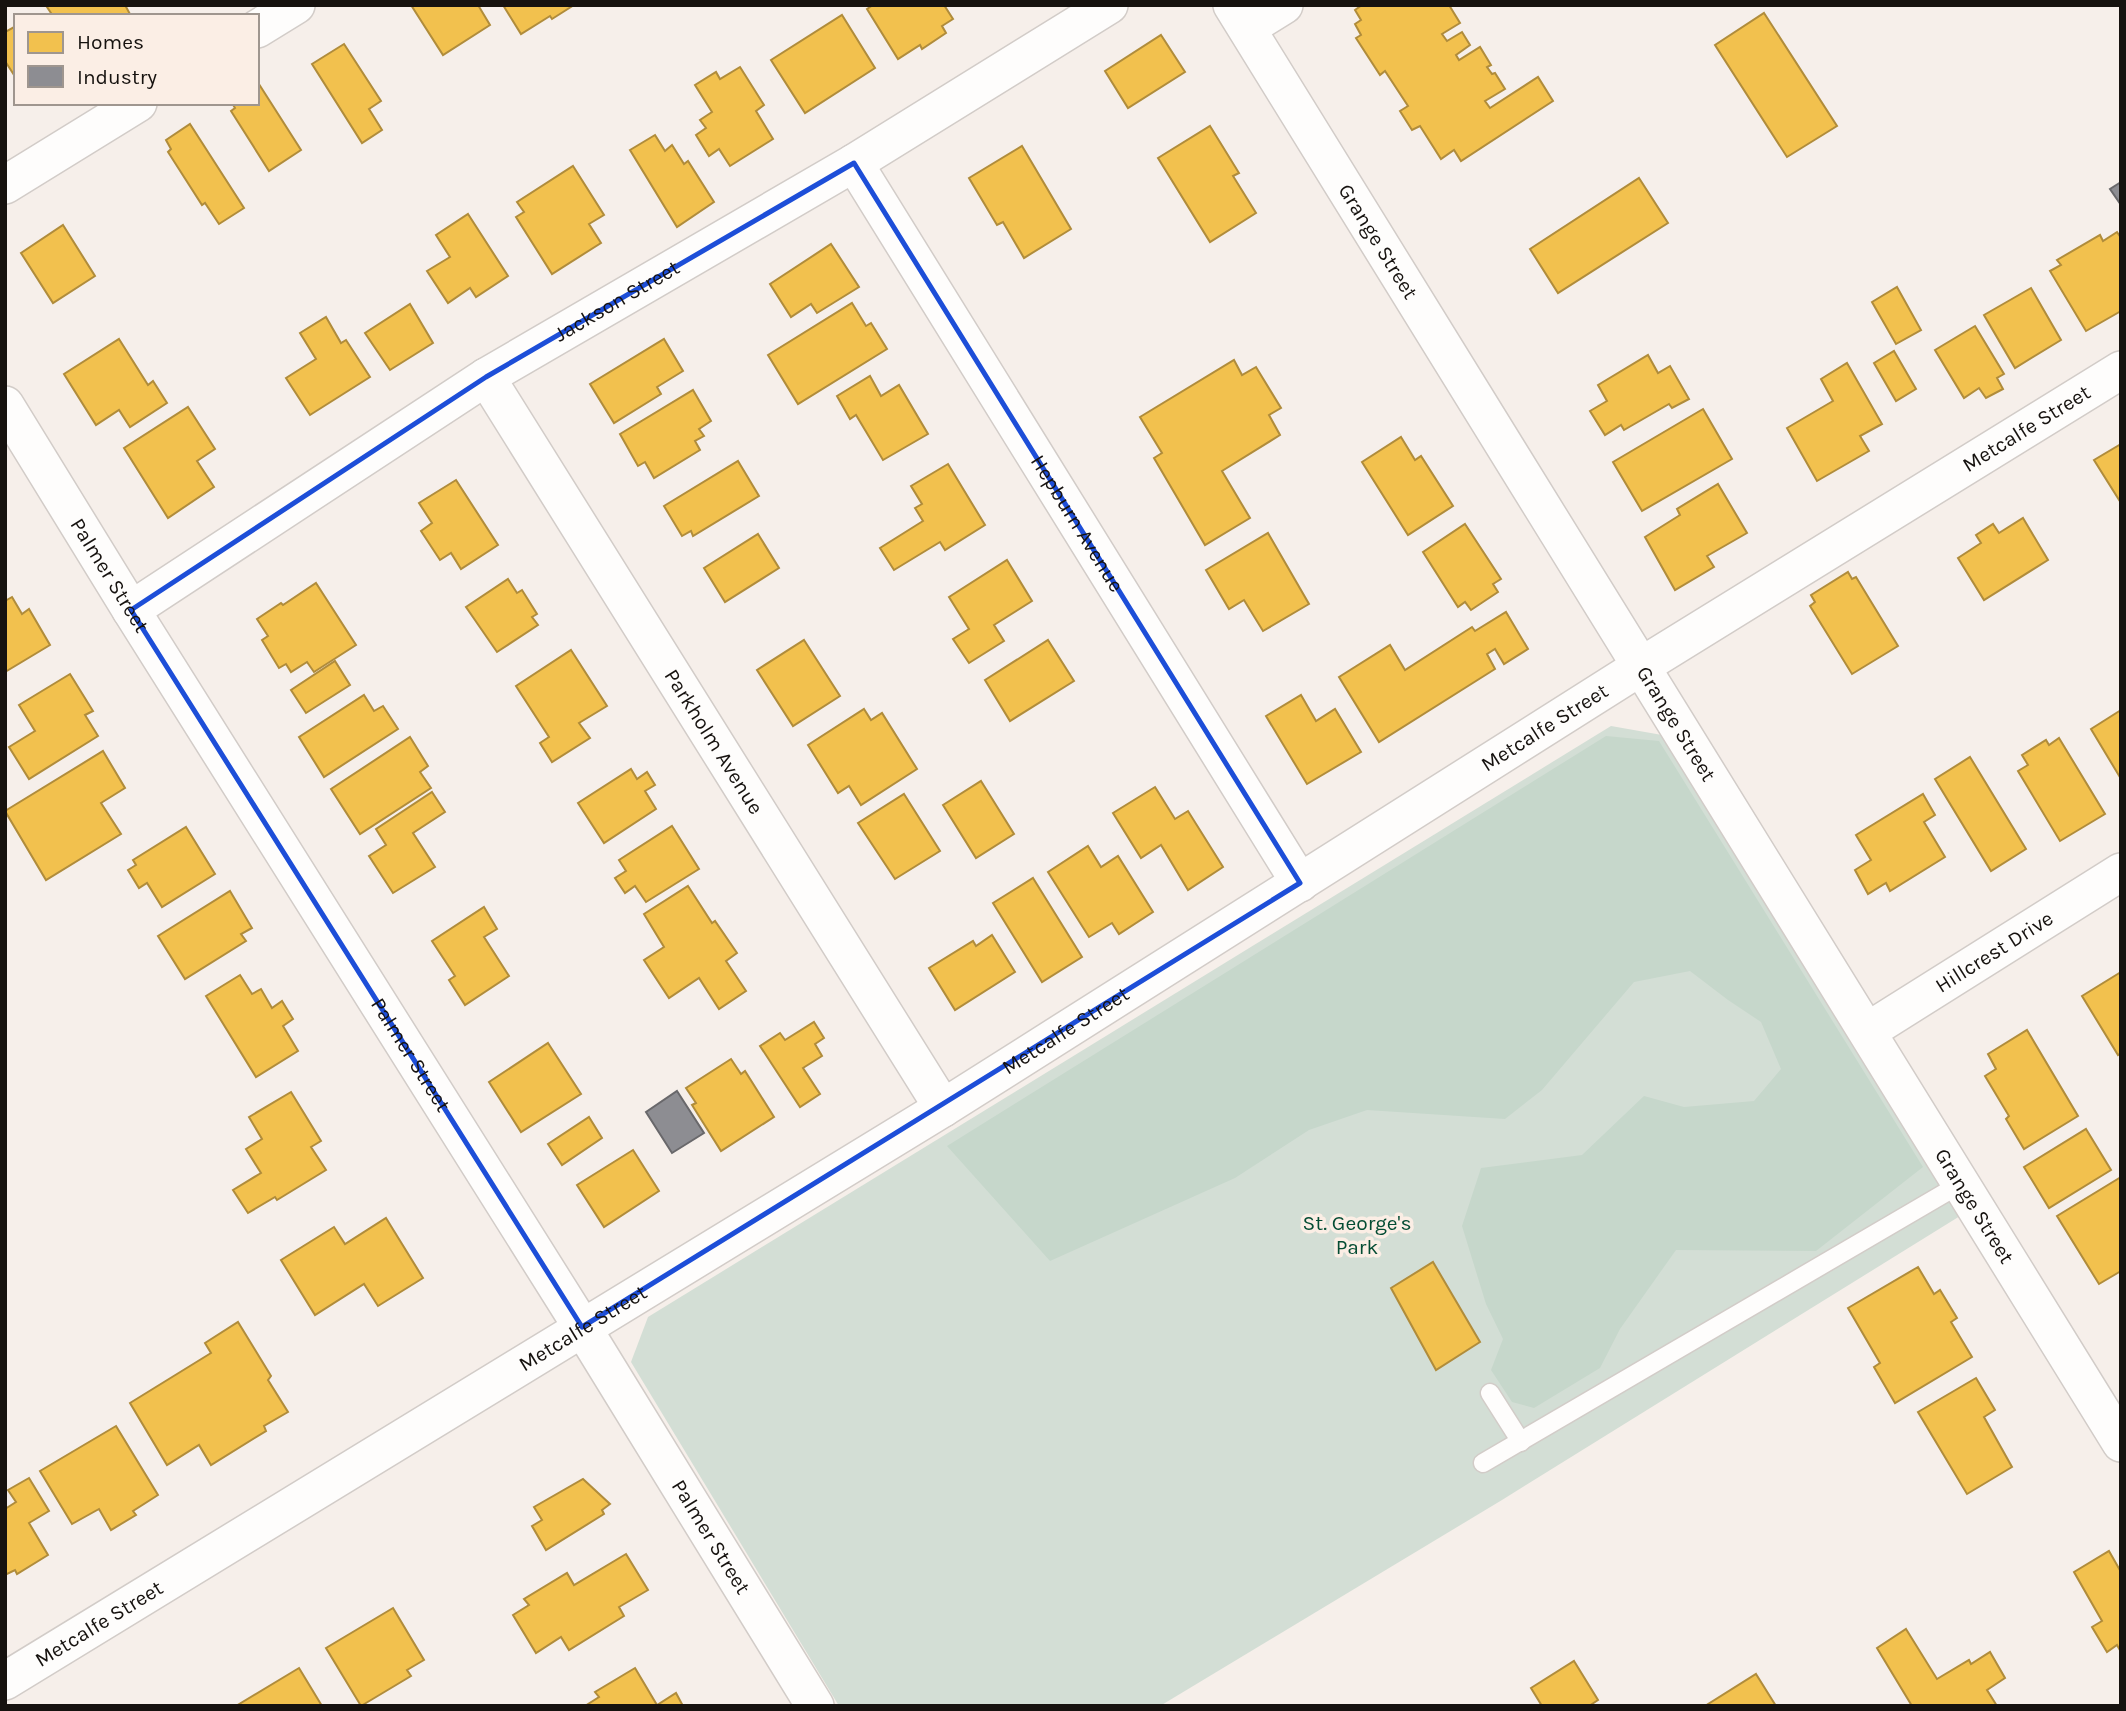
<svg xmlns="http://www.w3.org/2000/svg" width="2126" height="1711" font-family="Karla,sans-serif">
<style>
.green{fill:#d3ded5}
.forest{fill:#c6d7cb}
.homes{fill:#f2c14e;stroke:#b08c3b;stroke-width:2}
.industry{fill:#8d8d92;stroke:#69686b;stroke-width:2}
.lines{fill:none;stroke-linecap:round;stroke-linejoin:round}
.lane-casing{stroke:#d2ccc8;stroke-width:21}
.street-casing{stroke:#d2ccc8;stroke-width:40}
.lane{stroke:#fefdfc;stroke-width:18}
.street{stroke:#fefdfc;stroke-width:37}
.marked{fill:none;stroke:#1d4ed8;stroke-width:5;stroke-linejoin:round}
.labels{text-anchor:middle;stroke-width:7;stroke-linejoin:round;paint-order:stroke}
.street-label{font-size:21px;fill:#16120f;stroke:#fbeee5}
.park-label{font-size:21px;fill:#044c33;stroke:#fbeee5}
</style>
<rect width="100%" height="100%" fill="#f6efea"/>
<path class="green" d="M1611,726l51,9 298,481 -458,284 -342,206h-321l-208,-344 17,-45z"/>
<path class="forest" d="M1606,736l53,5 264,426 -107,84 -140,-1 -56,79 -20,39 -66,40 -22,-6 -21,-32 12,-31 -17,-35 -24,-78 19,-58 101,-13 62,-59 40,11 70,-6 27,-32 -20,-47 -33,-22 -38,-29 -56,11 -92,108 -37,29 -138,-9 -58,20 -74,48 -185,83 -103,-115z"/>
<g class="homes">
<path d="M50,5h75l6,11h-78l-6,-9z"/>
<path d="M411,5h67l12,20 -47,30z"/>
<path d="M503,5h71l-22,14 -2,-3 -29,18z"/>
<path d="M873,5h71l9,14 -11,7 4,7 -24,16 -2,-4 -22,14 -31,-50z"/>
<path d="M1362,5h87l11,18 -18,11 5,7 15,-9 8,13 -14,10 3,5 21,-13 11,18 -4,2 5,7 3,-1 10,16 -20,12 5,7 48,-31 15,24 -92,60 -7,-11 -13,9 -21,-33 -8,4 -12,-19 8,-5 -23,-35 -5,4 -24,-37 5,-3 -6,-11 6,-4 -6,-10z"/>
<path d="M1764,13l73,113 -50,31 -72,-112z"/>
<path d="M842,15l33,53 -70,45 -34,-53z"/>
<path d="M16,26v52l-11,-17v-29z"/>
<path d="M1161,35l24,37 -57,36 -23,-37z"/>
<path d="M344,44l37,57 -12,8 13,21 -20,13 -50,-79z"/>
<path d="M740,67l24,38 -8,6 17,28 -43,27 -11,-17 -10,7 -13,-21 10,-7 -6,-8 12,-8 -17,-27 21,-13 4,7z"/>
<path d="M257,81l44,69 -32,21 -38,-60 4,-3 -3,-5h25z"/>
<path d="M190,124l54,84 -25,16 -14,-21 -3,2 -34,-53 3,-3 -5,-9z"/>
<path d="M1210,126l29,47 -6,3 23,37 -46,29 -52,-84z"/>
<path d="M655,135l10,16 7,-6 12,19 4,-3 26,41 -37,25 -47,-77z"/>
<path d="M1022,146l49,83 -47,29 -21,-36 -6,3 -28,-47z"/>
<path d="M573,166l31,49 -15,9 12,19 -49,31 -36,-57 8,-5 -7,-10z"/>
<path d="M1639,178l29,45 -110,70 -28,-44z"/>
<path d="M468,214l40,62 -32,21 -6,-9 -22,15 -21,-32 23,-14 -14,-22z"/>
<path d="M63,225l32,51 -42,27 -32,-50z"/>
<path d="M2117,232l4,6v73l-35,20 -36,-60 11,-6 -4,-5 43,-25 3,6z"/>
<path d="M831,244l28,43 -42,26 -6,-9 -20,13 -21,-33z"/>
<path d="M1897,287l24,43 -25,14 -24,-42z"/>
<path d="M2031,288l30,52 -46,28 -31,-53z"/>
<path d="M852,303l14,23 5,-3 16,26 -89,55 -30,-49z"/>
<path d="M410,304l23,39 -43,27 -25,-37z"/>
<path d="M326,317l15,26 5,-3 24,37 -60,38 -24,-37 30,-19 -16,-26z"/>
<path d="M1975,326l29,48 -7,4 6,11 -17,9 -7,-10 -15,10 -29,-48z"/>
<path d="M119,339l29,46 5,-4 14,22 -37,24 -11,-17 -23,15 -32,-51z"/>
<path d="M664,339l19,32 -26,16 4,7 -47,29 -24,-39z"/>
<path d="M1894,351l22,38 -20,12 -22,-38z"/>
<path d="M1648,355l10,18 12,-7 19,33 -17,9 -3,-4 -45,26 -3,-5 -16,10 -15,-24 17,-10 -9,-16z"/>
<path d="M1234,360l8,15 14,-8 25,41 -12,7 11,20 -58,36 28,47 -45,27 -51,-87 8,-5 -22,-36z"/>
<path d="M1847,363l35,61 -22,12 9,15 -52,30 -30,-53 46,-27 -12,-22z"/>
<path d="M870,376l11,20 18,-11 29,49 -45,26 -27,-45 -6,4 -13,-23z"/>
<path d="M693,390l18,31 -12,8 5,7 -9,5 5,9 -46,28 -9,-16 -7,4 -18,-32z"/>
<path d="M188,407l27,42 -18,12 17,26 -46,31 -44,-70z"/>
<path d="M1703,409l29,50 -90,52 -29,-49z"/>
<path d="M1401,437l14,23 6,-4 32,50 -45,29 -46,-73z"/>
<path d="M2121,444v59l-27,-43z"/>
<path d="M738,461l21,35 -66,40 -2,-5 -9,5 -18,-30z"/>
<path d="M948,464l37,61 -40,25 -5,-8 -46,28 -14,-22 43,-27 -8,-13 7,-4 -11,-18z"/>
<path d="M456,480l42,65 -37,24 -10,-16 -11,7 -19,-29 11,-8 -13,-20z"/>
<path d="M1718,484l29,49 -40,23 7,11 -39,23 -30,-53 35,-22 -3,-6z"/>
<path d="M2023,518l25,42 -64,40 -26,-42 23,-15 -5,-8 17,-11 6,9z"/>
<path d="M1465,524l36,55 -8,5 5,8 -27,18 -6,-8 -7,5 -35,-55z"/>
<path d="M1268,533l41,71 -46,27 -19,-31 -15,9 -23,-39z"/>
<path d="M758,534l21,34 -54,34 -21,-34z"/>
<path d="M1007,560l25,41 -38,24 10,16 -35,22 -16,-24 16,-10 -20,-32z"/>
<path d="M1848,572l4,7 4,-2 42,69 -46,28 -42,-68 5,-4 -4,-7z"/>
<path d="M508,579l9,14 5,-3 15,24 -5,3 6,8 -41,27 -31,-45z"/>
<path d="M316,583l40,62 -42,27 -7,-10 -16,10 -5,-8 -7,4 -17,-28 6,-4 -11,-17 24,-16 2,2z"/>
<path d="M12,597l10,17 7,-5 21,36 -45,27v-71z"/>
<path d="M1506,612l22,37 -24,15 -9,-15 -8,5 8,15 -116,73 -40,-65 51,-32 15,25 67,-43 3,4z"/>
<path d="M804,640l36,56 -47,30 -36,-56z"/>
<path d="M1048,640l26,41 -64,40 -25,-41z"/>
<path d="M571,650l36,56 -28,17 11,15 -38,24 -12,-19 9,-6 -33,-51z"/>
<path d="M335,661l15,24 -44,28 -15,-23z"/>
<path d="M70,674l23,37 -8,4 13,21 -69,43 -20,-32 26,-16 -16,-26z"/>
<path d="M364,695l10,16 9,-5 15,23 -74,48 -25,-40z"/>
<path d="M1301,695l15,26 19,-12 26,43 -54,32 -41,-68z"/>
<path d="M864,709l7,11 11,-7 35,56 -56,36 -12,-19 -11,7 -30,-48z"/>
<path d="M2121,710v69l-30,-50z"/>
<path d="M410,737l18,29 -8,6 11,16 -71,46 -29,-45z"/>
<path d="M2059,738l46,76 -45,27 -42,-70 10,-6 -6,-10 24,-15 3,5z"/>
<path d="M103,751l22,37 -24,15 20,31 -75,46 -41,-69z"/>
<path d="M1970,757l56,92 -35,22 -56,-92z"/>
<path d="M631,769l6,10 10,-7 8,13 -10,6 11,18 -52,34 -26,-40z"/>
<path d="M981,781l33,53 -38,24 -33,-53z"/>
<path d="M1155,787l20,32 13,-8 35,56 -35,23 -27,-45 -20,13 -28,-45z"/>
<path d="M432,792l13,20 -32,21 22,34 -42,26 -24,-37 17,-11 -10,-16z"/>
<path d="M904,794l36,57 -45,28 -37,-56z"/>
<path d="M1923,794l12,21 -11,7 21,35 -55,34 -4,-8 -18,11 -13,-24 16,-10 -15,-25z"/>
<path d="M672,826l27,43 -53,33 -11,-16 -10,7 -10,-15 11,-7 -7,-11z"/>
<path d="M186,827l29,47 -53,33 -15,-24 -8,5 -11,-18 8,-5 -3,-5z"/>
<path d="M1088,846l13,21 17,-11 35,56 -34,22 -7,-11 -23,14 -41,-65z"/>
<path d="M1033,878l49,79 -40,25 -49,-79z"/>
<path d="M688,886l24,37 3,-2 22,32 -11,8 20,30 -27,18 -20,-31 -30,20 -25,-38 20,-13 -20,-33z"/>
<path d="M230,891l22,37 -11,6 5,7 -61,38 -27,-43z"/>
<path d="M484,907l13,22 -13,8 25,39 -44,29 -16,-25 6,-4 -23,-35z"/>
<path d="M992,935l23,37 -60,38 -26,-42 44,-27 3,5z"/>
<path d="M2121,972v81l-3,2 -36,-59z"/>
<path d="M240,975l12,19 9,-5 11,19 10,-7 11,18 -10,7 15,25 -42,26 -50,-81z"/>
<path d="M814,1022l10,16 -9,6 7,12 -19,12 17,26 -20,13 -40,-61 20,-13 5,7z"/>
<path d="M2027,1030l51,86 -54,33 -18,-30 3,-3 -24,-40 11,-7 -8,-15z"/>
<path d="M548,1043l33,51 -60,38 -32,-50z"/>
<path d="M731,1059l10,15 4,-3 29,46 -53,34 -29,-46 4,-2 -10,-15z"/>
<path d="M291,1092l30,49 -10,6 15,23 -49,30 -2,-3 -27,16 -15,-23 28,-17 -15,-24 16,-10 -13,-22z"/>
<path d="M589,1117l13,21 -40,27 -14,-21z"/>
<path d="M2086,1129l25,41 -62,38 -25,-41z"/>
<path d="M633,1150l26,41 -55,36 -27,-42z"/>
<path d="M2121,1177v94l-22,13 -42,-68z"/>
<path d="M386,1218l37,60 -45,28 -14,-22 -49,31 -34,-55 53,-33 11,17z"/>
<path d="M1433,1262l47,80 -44,28 -45,-82z"/>
<path d="M1918,1267l16,27 6,-4 17,28 -6,4 21,35 -77,46 -21,-36 6,-4 -32,-55z"/>
<path d="M238,1322l33,54 -3,4 20,32 -24,14 2,5 -55,34 -12,-20 -32,20 -37,-62 81,-50 -6,-10z"/>
<path d="M1976,1378l19,32 -11,7 28,50 -45,27 -49,-82z"/>
<path d="M116,1426l42,69 -25,16 3,4 -25,15 -12,-21 -27,15 -32,-53z"/>
<path d="M29,1478l20,33 -20,12 19,32 -31,19 -2,-4 -10,5v-66l11,-7 -8,-12z"/>
<path d="M583,1479l27,25 -8,6 2,4 -58,36 -14,-24 10,-6 -8,-13z"/>
<path d="M2109,1551l12,21v80l-4,-7 -10,7 -15,-25 10,-6 -28,-49z"/>
<path d="M626,1554l22,36 -29,17 5,9 -55,34 -8,-13 -25,16 -23,-38 16,-10 -5,-6 43,-26 7,12z"/>
<path d="M393,1608l31,52 -17,10 4,6 -50,30 -35,-58z"/>
<path d="M1906,1629l31,50 32,-19 2,4 19,-12 15,26 -18,12 10,16h-85l-35,-58z"/>
<path d="M1574,1661l24,39 -9,6h-47l-11,-18z"/>
<path d="M299,1668l23,38h-86z"/>
<path d="M635,1668l22,37 19,-12 7,13h-98l14,-9 -4,-5z"/>
<path d="M1756,1674l20,32h-71z"/>
</g>
<g class="industry">
<path d="M2121,182v23l-11,-16z"/>
<path d="M677,1091l27,42 -32,20 -26,-41z"/>
</g>
<g class="lines">
<g class="lane-casing">
<g id="lane">
<path d="M1490,1393l31,49"/>
<path d="M1483,1463l479,-280"/>
</g>
</g>
<g class="street-casing">
<g id="street">
<path id="s1" d="M1232,5l889,1438"/>
<path d="M1247,28l37,-23"/>
<path d="M257,29l39,-24"/>
<path id="s2" d="M854,163l446,720"/>
<path d="M5,185l133,-82"/>
<path id="s3" d="M486,377l457,731"/>
<path id="s4" d="M5,405l126,205 451,717 233,379"/>
<path id="s5" d="M131,610l355,-233 368,-214 255,-158"/>
<path id="s6" d="M1868,1031l253,-159"/>
<path id="s7" d="M5,1681l938,-573 697,-441 481,-297"/>
</g>
</g>
<use href="#lane" class="lane"/>
<use href="#street" class="street"/>
</g>
<path class="marked" d="M854,163l446,720 -718,444 -451,-717 355,-233z"/>
<g class="labels">
<g class="street-label">
<text dy="7" stroke="none"><textPath href="#s1" startOffset="278">Grange Street</textPath></text>
<text dy="7" stroke="none"><textPath href="#s5" startOffset="576">Jackson Street</textPath></text>
<text dy="7" stroke="none"><textPath href="#s7" startOffset="2378">Metcalfe Street</textPath></text>
<text dy="7" stroke="none"><textPath href="#s2" startOffset="424">Hepburn Avenue</textPath></text>
<text dy="7" stroke="none"><textPath href="#s4" startOffset="200">Palmer Street</textPath></text>
<text dy="7" stroke="none"><textPath href="#s1" startOffset="845">Grange Street</textPath></text>
<text dy="7" stroke="none"><textPath href="#s7" startOffset="1811">Metcalfe Street</textPath></text>
<text dy="7" stroke="none"><textPath href="#s3" startOffset="430">Parkholm Avenue</textPath></text>
<text dy="7" stroke="none"><textPath href="#s6" startOffset="149">Hillcrest Drive</textPath></text>
<text dy="7" stroke="none"><textPath href="#s7" startOffset="1244">Metcalfe Street</textPath></text>
<text dy="7" stroke="none"><textPath href="#s4" startOffset="766">Palmer Street</textPath></text>
<text dy="7" stroke="none"><textPath href="#s1" startOffset="1412">Grange Street</textPath></text>
<text dy="7" stroke="none"><textPath href="#s7" startOffset="677">Metcalfe Street</textPath></text>
<text dy="7" stroke="none"><textPath href="#s4" startOffset="1334">Palmer Street</textPath></text>
<text dy="7" stroke="none"><textPath href="#s7" startOffset="110">Metcalfe Street</textPath></text>
</g>
<g class="park-label">
<text x="1357" y="1230">St. George's<tspan x="1357" dy="24">Park</tspan></text>
</g>
</g>
<rect width="2126" height="1711" fill="none" stroke="#16120f" stroke-width="14"/>
<rect x="14" y="14" width="245" height="91" fill="#fbeee5" stroke="#9f968f" stroke-width="2"/>
<rect x="28" y="32" width="35" height="21" fill="#f2c14e" stroke="#9f968f" stroke-width="2"/>
<text x="77" y="49" font-size="21" fill="#16120f">Homes</text>
<rect x="28" y="66" width="35" height="21" fill="#8d8d92" stroke="#9f968f" stroke-width="2"/>
<text x="77" y="84" font-size="21" fill="#16120f">Industry</text>
</svg>
